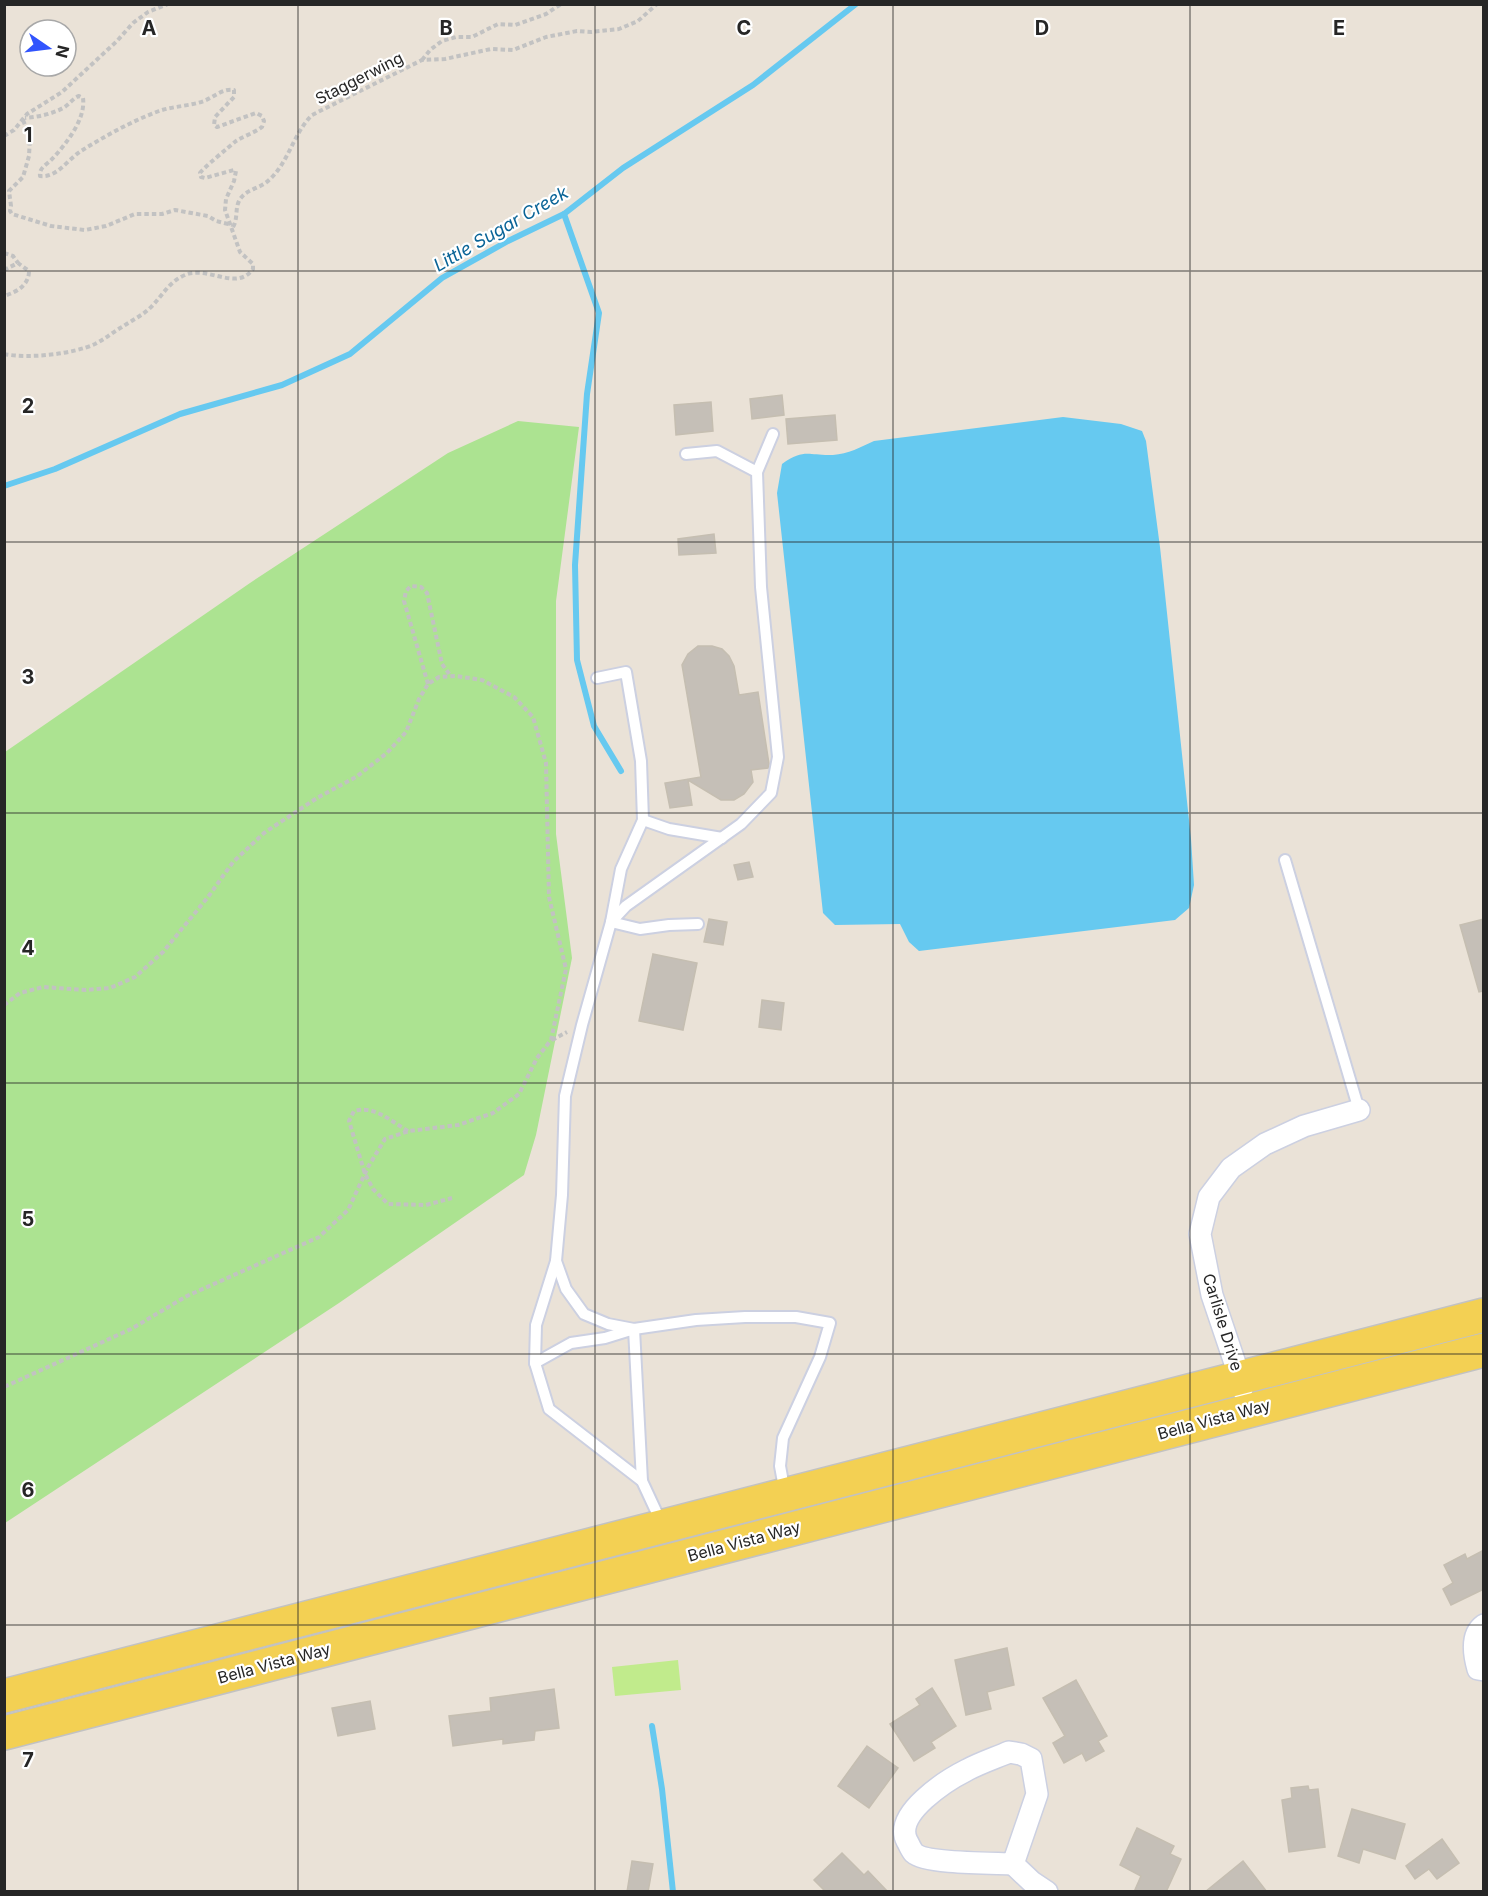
<svg xmlns="http://www.w3.org/2000/svg" width="1488" height="1896" font-family="Inter,sans-serif">
<style>
.green{fill:#ace391}
.pitch{fill:#c1eb8c}
.water{fill:#66c9f0}
.lines{fill:none;stroke-linecap:round;stroke-linejoin:round}
.stream{stroke:#66c9f0;stroke-width:6}
.building{fill:#c5bfb7;stroke:#c5beb1;stroke-width:1.5}
.lane-casing{stroke:#ccd0e1;stroke-width:14}
.street-casing{stroke:#ccd0e1;stroke-width:24}
.primary-casing{stroke:#c2c2c2;stroke-width:36}
.path{stroke:#c2c2c2;stroke-width:4;stroke-dasharray:4.5 3;stroke-linecap:butt}
.lane{stroke:#fff;stroke-width:10}
.street{stroke:#fff;stroke-width:21}
.primary{stroke:#f3d053;stroke-width:33}
.grid{fill:none;stroke:#262626;stroke-width:1.5;stroke-opacity:0.55}
.labels{text-anchor:middle;stroke-width:4.5;stroke-linejoin:round;paint-order:stroke}
.street-label{font-size:16px;fill:#262626;stroke:#fff}
.water-label{font-size:18px;font-style:italic;fill:#0a6497;stroke:#fff}
.grid-label{font-size:20px;text-anchor:middle;font-weight:bold;fill:#262626;stroke:#fff;stroke-width:4.5;stroke-linejoin:round;paint-order:stroke}
</style>
<rect width="100%" height="100%" fill="#eae2d7"/>
<path class="green" d="M518,421l61,6 -23,174v233l16,124 -36,177 -12,40 -185,128 -334,220v-771l245,-169 198,-130z"/>
<path class="pitch" d="M678,1660l3,30 -66,6 -3,-29z"/>
<path class="water" d="M1063,417l58,7 21,7 4,10 14,106 31,292 3,46 -5,23 -14,12 -256,31 -10,-9 -9,-18 -65,1 -12,-12 -46,-420 5,-29c23,-16 26,-8 51,-9 15,-1 28,-8 41,-14z"/>
<g class="lines">
<g class="stream">
<path d="M564,214l35,99 -12,81 -12,171 2,95 17,66 27,45"/>
<path d="M4,486l51,-17 125,-55 102,-29 68,-31 92,-76 66,-37 56,-27 59,-46 130,-83 103,-81"/>
<path d="M652,1726l10,63 11,103"/>
</g>
</g>
<g class="building">
<path d="M782,395l2,20 -32,4 -2,-20z"/>
<path d="M711,402l2,29 -37,4 -2,-30z"/>
<path d="M835,415l2,25 -49,4 -2,-25z"/>
<path d="M714,534l2,19 -37,2 -1,-16z"/>
<path d="M698,646h14l10,3 7,7 5,10 5,29 19,-3 11,72 -1,4 -17,2 2,12 -9,12 -10,6h-13l-33,-20 4,25 -22,3 -5,-25 36,-6 -19,-112 6,-11z"/>
<path d="M749,862l4,15 -15,3 -4,-15z"/>
<path d="M709,919l18,3 -4,23 -19,-3z"/>
<path d="M1484,919v72l-5,1 -19,-67z"/>
<path d="M653,954l44,9 -14,67 -44,-9z"/>
<path d="M762,1000l22,3 -3,27 -22,-3z"/>
<path d="M1484,1550v39l-33,16 -8,-16 10,-6 -9,-18 21,-11 2,5z"/>
<path d="M1007,1648l7,37 -27,7 4,17 -25,6 -11,-55z"/>
<path d="M1076,1680l31,56 -9,5 6,10 -18,10 -4,-8 -18,10 -11,-20 12,-7 -22,-38z"/>
<path d="M932,1688l24,38 -25,16 4,6 -21,13 -24,-37 30,-19 -4,-6z"/>
<path d="M554,1689l5,39 -24,3 -1,9 -31,4v-5l-50,7 -4,-30 42,-5 -1,-13z"/>
<path d="M370,1701l5,28 -37,7 -6,-28z"/>
<path d="M867,1746l31,22 -29,40 -31,-22z"/>
<path d="M1308,1786l1,4 9,-1 7,58 -36,5 -7,-52 10,-2 -1,-10z"/>
<path d="M1352,1809l53,15 -10,35 -32,-10 -4,14 -21,-7z"/>
<path d="M1137,1828l37,18 -4,8 11,5 -15,33h-32l7,-16 -21,-11z"/>
<path d="M1442,1839l17,24 -22,16 -8,-10 -14,10 -9,-13z"/>
<path d="M842,1853l22,22 4,-4 20,21h-62l-12,-12z"/>
<path d="M632,1861l21,3 -5,28h-21z"/>
<path d="M1243,1861l24,31h-62z"/>
</g>
<g class="lines">
<g class="lane-casing">
<g id="lane">
<path d="M757,472l16,-38"/>
<path d="M597,678l29,-6 15,89 2,59 -22,49 -10,53 29,7 29,-4 29,-1"/>
<path d="M643,820l26,9 53,9"/>
<path d="M1285,860l74,250"/>
<path d="M556,1261l10,28 18,25 24,10 26,5 62,-9 49,-3h51l34,6 -10,34 -37,81 -3,28 5,27"/>
<path d="M535,1363l36,-20 34,-5 29,-9 8,152"/>
<path d="M662,1524l-20,-43 -93,-72 -14,-46 1,-38 20,-64 6,-66 3,-99 17,-71 29,-103 15,-16 115,-82 30,-31 7,-36 -17,-170 -4,-115 -40,-21 -31,3"/>
</g>
</g>
<g class="street-casing">
<g id="street">
<path d="M1242,1389l-2,-11 -28,-83 -12,-61 9,-37 22,-29 34,-24 39,-18 55,-16"/>
<path d="M1484,1625c-14,10 -10,30 -6,44l6,1"/>
<path d="M1009,1752l12,2 10,5 6,35 -24,70c-19,-1 -87,0 -99,-11 -3,-3 -5,-9 -7,-12 -14,-27 40,-61 60,-71 13,-7 28,-12 42,-18z"/>
<path d="M1013,1864l19,18 15,10"/>
</g>
</g>
<g class="primary-casing">
<g id="primary">
<path d="M4,1696l1480,-381"/>
<path d="M4,1733l1480,-383"/>
</g>
</g>
<g class="path">
<path d="M422,60l8,-10 12,-9 14,-4h16l26,-13 17,1 31,-11 15,-10"/>
<path d="M23,120l7,17 -1,19 -6,21 -14,14 2,15 -1,5 2,3 39,12 34,4 21,-4 29,-12h27l13,-4 33,6 8,5 16,4"/>
<path d="M4,136l10,-6 13,-16 35,-22 55,-51 16,-18 15,-11 20,-8"/>
<path d="M233,227c5,-8 2,-18 6,-26 6,-12 21,-12 30,-21 20,-18 24,-46 43,-65l110,-55 23,-1 46,-10 22,1 33,-13 31,-6 14,1 28,-3 19,-8 19,-17"/>
<path d="M4,253l9,3 5,7"/>
<path d="M4,270l14,-7 11,8c0,14 -12,21 -25,25"/>
<path d="M4,354c25,5 69,0 91,-10 10,-5 18,-12 27,-17 9,-6 19,-11 27,-18 13,-12 19,-27 36,-34 23,-10 51,17 68,-6v-5l-13,-12 -15,-42 1,-11 8,-18 2,-10 -2,-1 -29,8 -4,-1 -1,-4c2,-4 30,-27 36,-32 8,-5 18,-8 26,-14l2,-6 -2,-5 -6,-3 -39,14 -3,-2 1,-8 19,-20v-7c-11,-2 -20,7 -30,11 -14,5 -30,5 -45,10 -27,10 -54,25 -78,40 -14,9 -24,27 -41,25 -1,-9 7,-11 13,-18 13,-14 33,-39 30,-60l-4,-2c-6,2 -9,8 -16,12 -11,6 -25,9 -38,10"/>
<path d="M428,684l-24,-83 2,-10 5,-5 10,1 6,6 15,71 8,11"/>
<path d="M4,1005l16,-12 23,-6 43,3 24,-2 25,-11 28,-25 45,-55 25,-35 31,-29 53,-35 39,-21 31,-24 19,-21 13,-33 9,-15 11,-7 17,-1 26,4 32,17 19,20 13,46 3,134 17,72 -15,71 -14,18 -18,36 -26,19 -35,12 -49,6 -24,8 -17,28 -20,43 -29,27 -132,59 -56,33 -127,58"/>
<path d="M552,1040l15,-8"/>
<path d="M408,1131c-18,-10 -33,-26 -54,-20l-5,10 16,53 8,15 15,15 38,1 26,-7"/>
</g>
<use href="#lane" class="lane"/>
<use href="#street" class="street"/>
<use href="#primary" class="primary"/>
</g>
<path class="grid" d="M298,4v1888M595,4v1888M893,4v1888M1190,4v1888M4,271h1480M4,542h1480M4,813h1480M4,1083h1480M4,1354h1480M4,1625h1480"/>
<g class="labels">
<g class="street-label">
<text transform="translate(359 78) rotate(-27)" y="6">Staggerwing</text>
<text transform="translate(1223 1322) rotate(73)" y="6">Carlisle Drive</text>
<text transform="translate(1214 1419) rotate(-15)" y="6">Bella Vista Way</text>
<text transform="translate(744 1541) rotate(-15)" y="6">Bella Vista Way</text>
<text transform="translate(274 1663) rotate(-15)" y="6">Bella Vista Way</text>
</g>
<g class="water-label">
<text transform="translate(501 229) rotate(-30)" y="6">Little Sugar Creek</text>
</g>
</g>
<g class="grid-label">
<text x="149" y="35">A</text>
<text x="446" y="35">B</text>
<text x="744" y="35">C</text>
<text x="1042" y="35">D</text>
<text x="1339" y="35">E</text>
<text x="28" y="142">1</text>
<text x="28" y="413">2</text>
<text x="28" y="684">3</text>
<text x="28" y="955">4</text>
<text x="28" y="1226">5</text>
<text x="28" y="1497">6</text>
<text x="28" y="1767">7</text>
</g>
<rect width="1488" height="1896" fill="none" stroke="#262626" stroke-width="12"/>
<g transform="translate(48 48) rotate(104)"><circle r="28" fill="#ffffff" stroke="#a8a8a8" stroke-width="1.5"/>
<path d="M0-4.5L10 22L0 15L-10 22Z" fill="#3154fd"/>
<text y="-9" font-size="16" font-weight="bold" text-anchor="middle" fill="#262626">N</text>
</g>
</svg>
